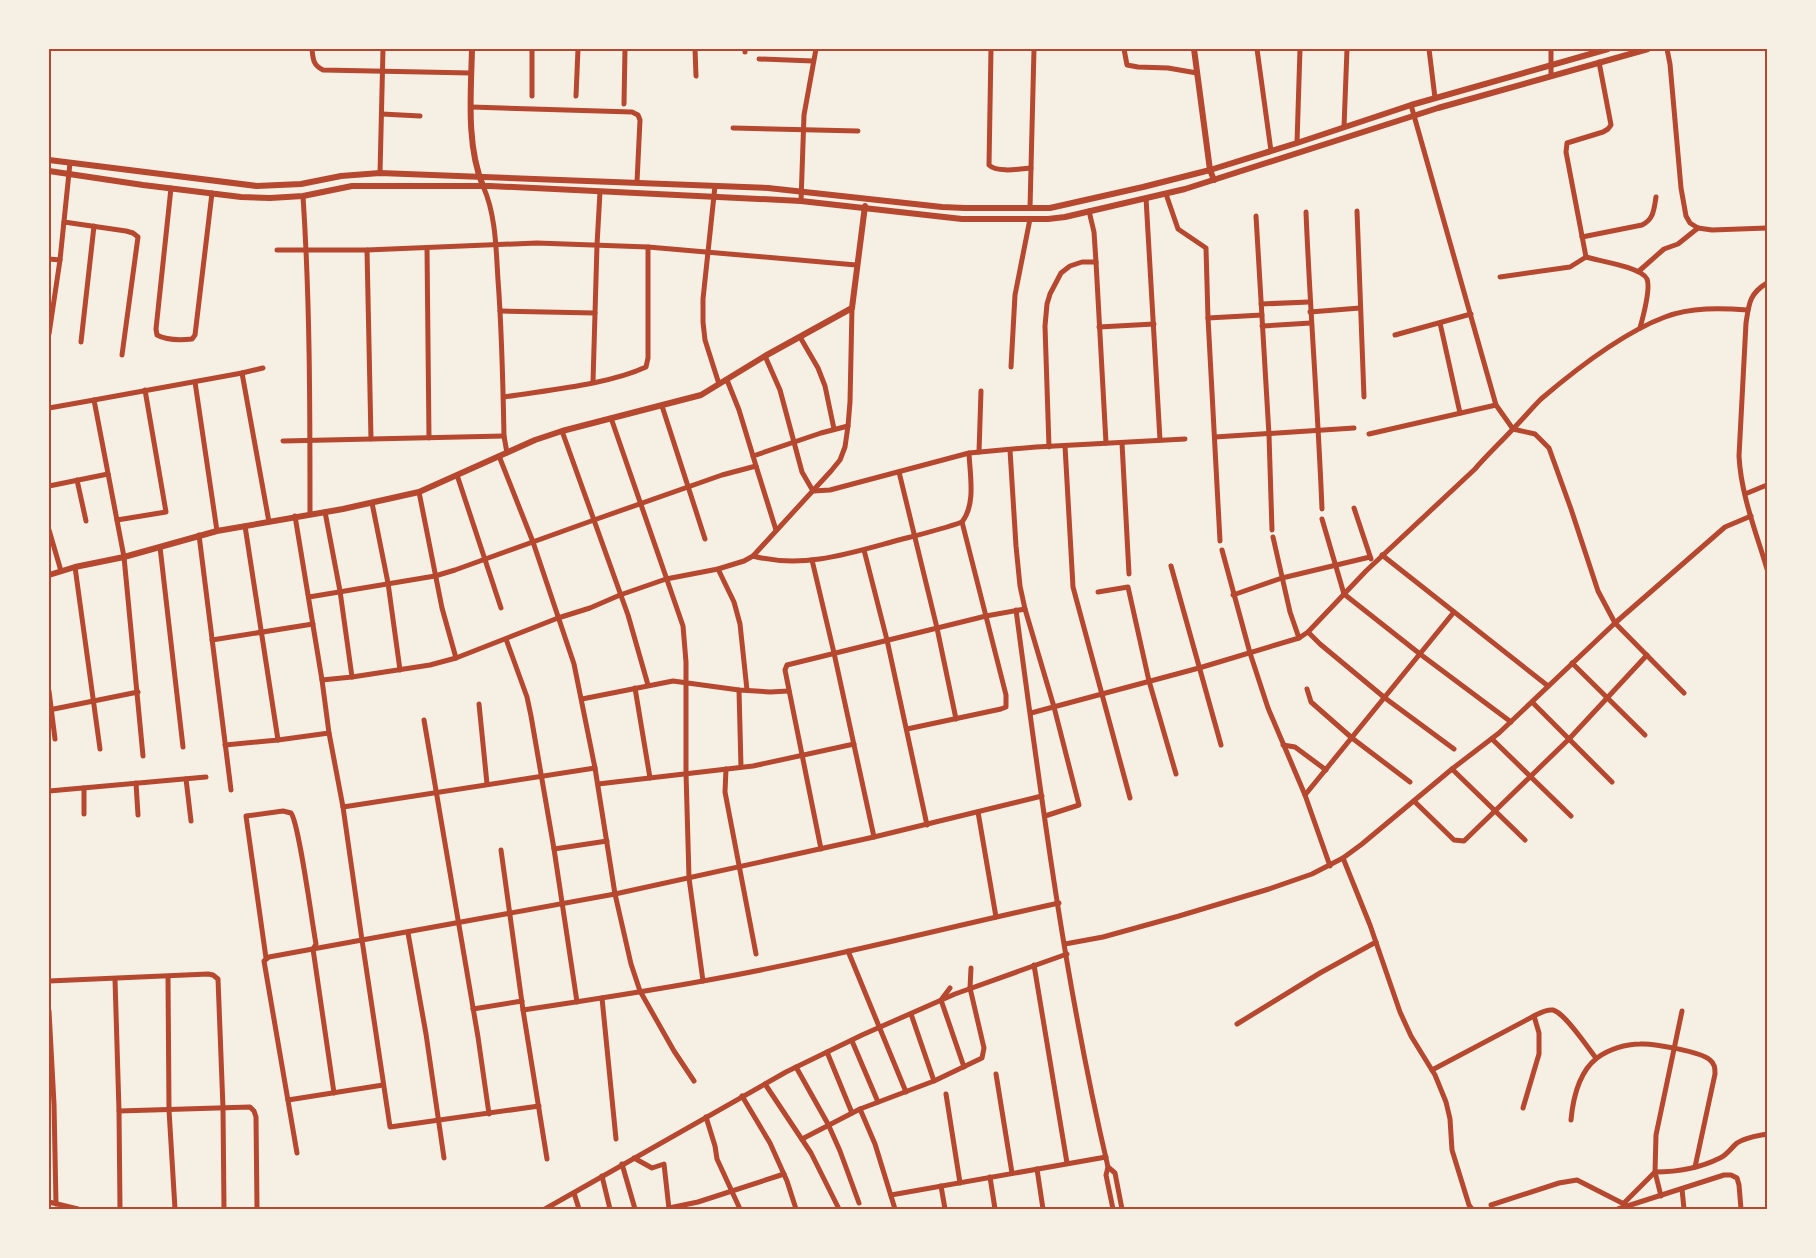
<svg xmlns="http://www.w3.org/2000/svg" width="1816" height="1258" font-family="'PT Serif',serif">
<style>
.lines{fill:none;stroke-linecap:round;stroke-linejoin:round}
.minor{stroke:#b5482f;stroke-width:5}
.tertiary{stroke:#b5482f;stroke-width:6}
.neatline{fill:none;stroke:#b5482f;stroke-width:2}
</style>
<rect width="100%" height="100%" fill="#f6efe4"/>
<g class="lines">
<g class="minor">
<path d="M312,49c1,10 1,16 11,21l148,3"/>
<path d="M695,49l1,27"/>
<path d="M991,49l-2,116c8,8 31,4 42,3"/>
<path d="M1124,49l3,16 11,2 30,1 29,5"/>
<path d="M1257,49l14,102"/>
<path d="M1429,49l6,49"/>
<path d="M1551,49v27"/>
<path d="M1667,49l3,15 11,124 5,28 4,7 8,5 14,2 55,-2"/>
<path d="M745,52v-3"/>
<path d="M759,59l54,2"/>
<path d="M1599,62l12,63 -3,4 -5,3 -36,11 -1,9 20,105c13,4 55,10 61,22 4,10 -4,38 -7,49"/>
<path d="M532,96v-47"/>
<path d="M576,96l2,-47"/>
<path d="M624,104l1,-55"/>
<path d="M1411,105l85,300 17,24 22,5 14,14 22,61 27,82 17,32 69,70"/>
<path d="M471,107l161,5 6,3 2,5 -3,62"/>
<path d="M382,114l38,2"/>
<path d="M1344,127l3,-78"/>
<path d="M733,128l125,3"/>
<path d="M1297,143l3,-94"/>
<path d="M380,173l3,-124"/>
<path d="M483,186c13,29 13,63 15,94 4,52 5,104 6,156l3,17"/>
<path d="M715,186l-12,113v23l2,18 14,44"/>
<path d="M171,188l-15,141 1,6c9,5 25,5 35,4l3,-4 17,-142"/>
<path d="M1166,194l12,35 28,19 2,70 12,223"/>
<path d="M303,196c7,106 7,212 7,318"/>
<path d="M1146,198l14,242"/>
<path d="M801,201l3,-86 12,-66"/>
<path d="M1030,208l4,-159"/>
<path d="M1357,211l7,186"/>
<path d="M1306,212c4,99 12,197 16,297"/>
<path d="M1256,216l13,219 3,95"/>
<path d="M64,222l62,9 7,2 5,4 -16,118"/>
<path d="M1582,237l60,-12c12,-6 12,-16 14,-28"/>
<path d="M427,248l2,190"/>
<path d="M277,250h90l170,-7 111,4 208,18"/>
<path d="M367,250l4,189"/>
<path d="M49,259l11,1"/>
<path d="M1096,262l10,181"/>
<path d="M1639,271l25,-22 14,-5 20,-16"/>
<path d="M1500,277l70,-10 16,-10"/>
<path d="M1767,283c-18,11 -18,21 -21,40l-7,133c2,39 17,76 28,113"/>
<path d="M1261,304l48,-2"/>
<path d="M500,311l95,2"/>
<path d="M1310,312l50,-4"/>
<path d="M1208,318l54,-3"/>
<path d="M1440,323l20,90"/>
<path d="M1262,326l49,-3"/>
<path d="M1099,327l55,-3"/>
<path d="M49,334l11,-74 10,-97"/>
<path d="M1395,335l76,-21"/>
<path d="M800,337l18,31 7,18 9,43"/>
<path d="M81,342l13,-116"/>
<path d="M765,356l15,34 22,82 11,19 17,-1 139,-37 67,-6 149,-8"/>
<path d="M1011,367l4,-72 15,-76"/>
<path d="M242,373l21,-5"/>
<path d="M727,380l12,30 14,46"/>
<path d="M195,382l22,149"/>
<path d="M593,382l4,-137 3,-53"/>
<path d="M504,397c42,-7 103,-12 142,-30l2,-9v-111"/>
<path d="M662,406l43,133"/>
<path d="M49,408l45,-8"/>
<path d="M611,418l72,208 3,36v111l3,105 14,103"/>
<path d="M562,431l66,184 20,70"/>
<path d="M1369,434l127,-29"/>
<path d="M1215,437l139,-9"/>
<path d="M283,441l221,-5"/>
<path d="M1122,443l7,131"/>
<path d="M1065,446l8,141 57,211"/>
<path d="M1049,447l-4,-121 2,-22 3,-10 11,-21 9,-7 12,-4h14l-2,-30 -5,-21"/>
<path d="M1010,450l6,96 4,40 5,23 29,98 25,98 -34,11"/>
<path d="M979,452l2,-61"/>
<path d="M499,456l34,86 41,122 21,104 20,126 16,70 9,27 34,60 20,30"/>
<path d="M756,466l20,64"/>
<path d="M899,472l38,156 19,91"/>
<path d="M457,475l44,133"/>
<path d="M77,480l9,41"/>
<path d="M49,486l59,-12"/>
<path d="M419,492l23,116 14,50"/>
<path d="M1745,494l22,-9"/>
<path d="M372,503l16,80 12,87"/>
<path d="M1354,508l17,51"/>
<path d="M1322,519l22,75 76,60 91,68"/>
<path d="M117,520l49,-8 -21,-122"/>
<path d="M49,530l12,41"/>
<path d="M199,535l32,255"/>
<path d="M1273,537l17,75 9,26"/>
<path d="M160,547l23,200"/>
<path d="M864,550l23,90 40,185"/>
<path d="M1222,550l28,103 18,55 37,87 25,71"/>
<path d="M1382,555l166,131"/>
<path d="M753,556c49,13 95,-2 142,-15 23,-6 45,-11 67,-19 14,-18 8,-46 7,-69"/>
<path d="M812,560l22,93 40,184"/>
<path d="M1171,566l50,179"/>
<path d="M75,567l25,182"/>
<path d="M718,569l16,33 6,22 7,66"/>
<path d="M1098,592l30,-5 21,94 27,93"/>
<path d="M1233,595l49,-17 88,-21"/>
<path d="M309,597l126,-21 20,-6 139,-50 128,-45 34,-9 -3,-10 68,-23 27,-7"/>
<path d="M1016,610c25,186 49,374 92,557l-2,8 7,34"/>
<path d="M1308,632l12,12 65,54 69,51"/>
<path d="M506,639l21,58 4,19 23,133 23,153"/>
<path d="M212,640l101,-16"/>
<path d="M1572,663l73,72"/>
<path d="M352,677l78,-12 26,-7 102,-40 32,-10 30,-13 46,-16 52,-10 26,-8 9,-5 78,-85 9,-11 5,-13 3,-21 2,-24 2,-94"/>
<path d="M322,680l30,-3 -12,-86 -15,-79"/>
<path d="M635,688l15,90"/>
<path d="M1307,689l4,13 41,36 58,44"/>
<path d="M739,690l2,77"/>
<path d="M49,691l6,48"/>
<path d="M582,699l91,-18 66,9 31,2 19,-1"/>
<path d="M1532,702l80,80"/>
<path d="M479,704l8,80"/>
<path d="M49,710l89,-18"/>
<path d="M1031,713l168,-45 100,-30 9,-6 58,-61 109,-102c12,-14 25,-26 37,-39 10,-10 19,-21 29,-31 34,-29 81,-66 124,-82 26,-10 56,-9 83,-7"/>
<path d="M424,720l54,317 11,77"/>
<path d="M907,729l94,-20 5,-2v-12l-44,-173"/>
<path d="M1492,739l79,77"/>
<path d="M278,740l51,-7 -7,-53 -27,-164"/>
<path d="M225,745l53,-5 -33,-214"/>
<path d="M1283,745l12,2 31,23"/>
<path d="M143,756l-19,-199 -30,-157 148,-27 27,149"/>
<path d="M726,769l-1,23 31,162"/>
<path d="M1452,769l73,71"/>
<path d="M186,779l5,42"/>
<path d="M136,783l2,32"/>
<path d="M598,784l155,-18 101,-22"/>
<path d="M49,791l157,-14"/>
<path d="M1305,795l149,-183"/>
<path d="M1414,801l40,39 10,1 105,-102 78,-84"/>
<path d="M343,807l252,-39"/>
<path d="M978,812l18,105"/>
<path d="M84,814v-26"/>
<path d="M554,849l53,-8"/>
<path d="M821,849l-36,-179 2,-5 199,-49 39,-7"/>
<path d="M501,850l22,160 24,149"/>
<path d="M1343,858l27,67 30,87 11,24 24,39 11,27 4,17 2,31 17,55 3,4"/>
<path d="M408,933l18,101 18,124"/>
<path d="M1065,944l38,-7 76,-21 90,-27 43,-15 31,-16 19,-14 90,-75 47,-36 116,-110 110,-96 26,-11"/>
<path d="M848,951l58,141"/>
<path d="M266,958l-20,-142 37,-5 8,2c8,10 21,110 25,131l-3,5 21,144"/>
<path d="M1034,965l33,198"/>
<path d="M168,977l1,133 6,99"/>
<path d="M115,979l4,132 1,98"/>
<path d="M49,981l159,-7 5,1 5,4 5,129 1,101"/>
<path d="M950,988l-9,12 23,67"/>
<path d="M602,998l14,141"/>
<path d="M473,1009l49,-8"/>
<path d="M523,1010c60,-9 120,-18 180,-29 119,-21 237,-52 356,-78"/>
<path d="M49,1011l5,93 2,100"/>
<path d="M911,1014l23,67"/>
<path d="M1237,1024l83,-51 56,-31"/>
<path d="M852,1041l26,61"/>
<path d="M827,1052l25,61"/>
<path d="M796,1067l32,57 12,27 19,52"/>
<path d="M1432,1070l102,-54c6,-3 12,-7 19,-6 12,3 35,38 43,48"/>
<path d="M996,1074l16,99"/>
<path d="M765,1084l46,69 28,56"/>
<path d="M946,1094l14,89"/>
<path d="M742,1096l28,47 17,38 9,28"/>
<path d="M288,1100l95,-15"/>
<path d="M539,1106l-149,21 -28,-187 253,-46 259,-57 168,-41"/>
<path d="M1523,1108l16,-54v-21l-5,-17"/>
<path d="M860,1109l15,35 20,65"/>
<path d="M119,1111l131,-4 4,4 2,6 1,92"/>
<path d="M706,1117l9,29 2,13 23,50"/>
<path d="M1571,1120c2,-22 8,-48 26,-62 12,-9 29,-14 43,-14 13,-1 62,8 70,16 5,4 5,8 5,14l-20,93"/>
<path d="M802,1139l58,-30 74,-28 48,-23 2,-10 -14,-60 1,-20"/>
<path d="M297,1153l-33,-192 5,-4 93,-17 -19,-133 -14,-74"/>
<path d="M634,1158l18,10 12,-4 5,45"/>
<path d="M622,1164l13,45"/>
<path d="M1108,1167l7,6 7,36"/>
<path d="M1037,1169l6,40"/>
<path d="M602,1176l8,33"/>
<path d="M990,1177l5,32"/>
<path d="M941,1186l4,23"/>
<path d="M1682,1189l2,20"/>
<path d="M574,1193l5,16"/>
<path d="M891,1195l215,-38"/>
<path d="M1661,1196l-6,-24 1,-37 26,-124"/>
<path d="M49,1202l29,7"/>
<path d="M1623,1204l32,-32c21,0 45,-4 65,-14 7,-3 11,-10 17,-15 9,-6 20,-7 30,-9"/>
<path d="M1491,1205l68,-22 18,-3 49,25"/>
<path d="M669,1208l29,-6 86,-28"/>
<path d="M545,1209l241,-137 76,-37 93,-41 112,-40"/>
<path d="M1618,1209l106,-34h7l6,3 2,7 2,24"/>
</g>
<g class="tertiary">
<path d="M472,49c-1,44 -6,96 11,137"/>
<path d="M1194,49l16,121 4,10"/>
<path d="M49,160l208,26 44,-2 40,-8 39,-3 388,15 174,19 23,1h85l93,-21 67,-17 87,-27 114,-38 197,-56"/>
<path d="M49,171l94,14 98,12 29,1 33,-2 49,-10h138l311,15 161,18h86l17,-2 120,-28 253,-81 210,-59"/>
<path d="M49,575l26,-8 49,-10 93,-26 126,-22 76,-17 116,-52 27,-9 139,-36 64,-39 87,-48 13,-102"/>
</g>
</g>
<rect width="1816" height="1258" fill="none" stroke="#f6efe4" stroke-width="100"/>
<rect x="50" y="50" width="1716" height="1158" class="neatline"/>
</svg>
